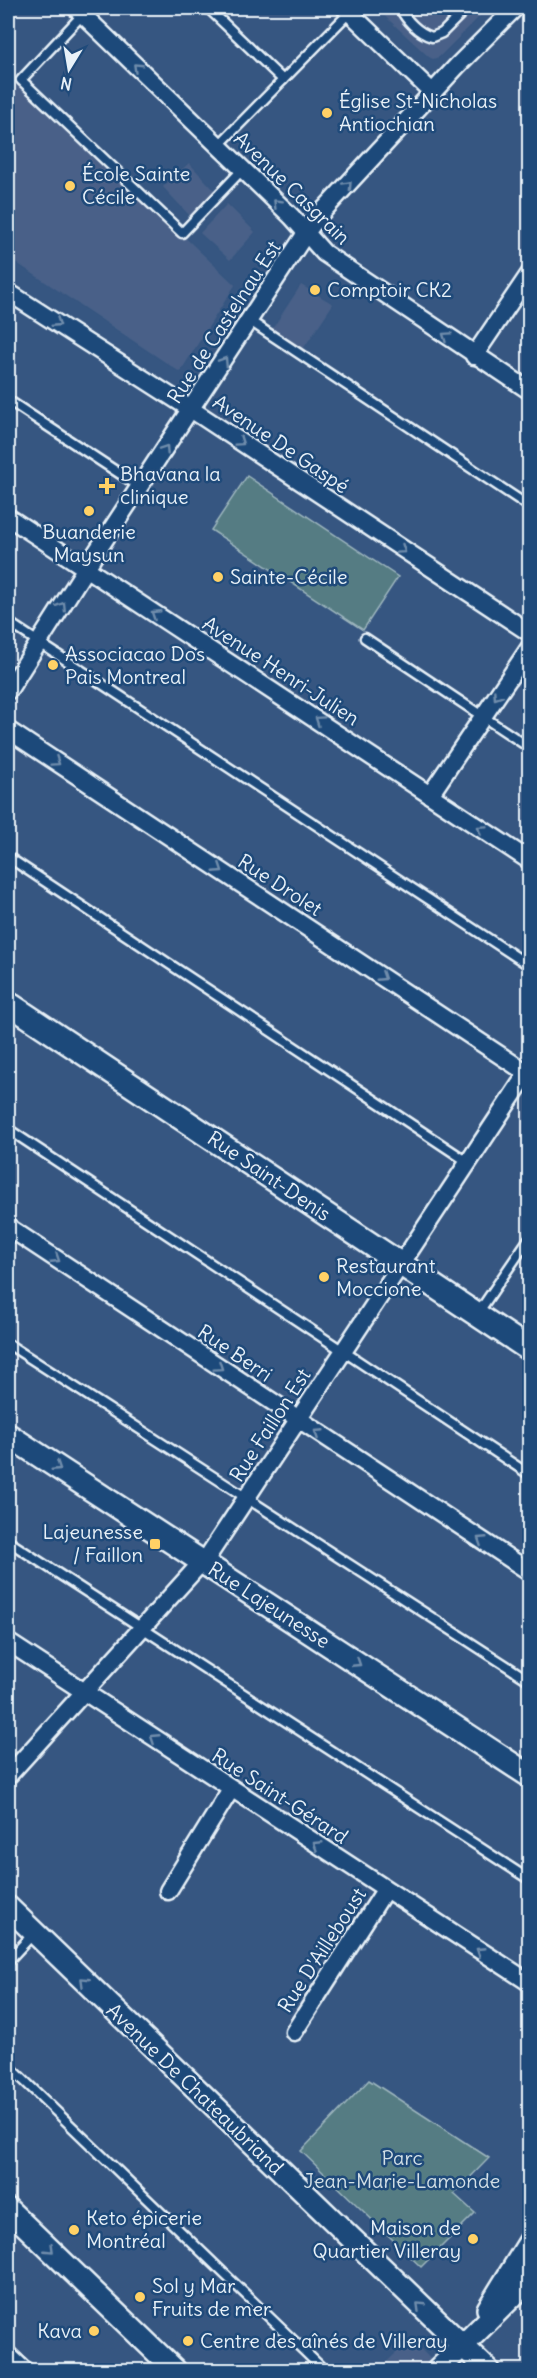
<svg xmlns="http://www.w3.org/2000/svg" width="537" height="2378" font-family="Delius,sans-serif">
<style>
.built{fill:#496188}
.green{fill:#547c83;stroke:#9eb6be;stroke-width:1.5}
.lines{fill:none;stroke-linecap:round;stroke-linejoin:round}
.service-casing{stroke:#e8f1f8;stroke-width:13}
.minor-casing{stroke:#e8f1f8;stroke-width:21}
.tertiary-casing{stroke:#e8f1f8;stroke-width:26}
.secondary-casing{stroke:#e8f1f8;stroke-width:27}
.service{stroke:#1f4a7a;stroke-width:8}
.minor{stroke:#1f4a7a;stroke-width:16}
.tertiary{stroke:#1f4a7a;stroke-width:21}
.secondary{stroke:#1f4a7a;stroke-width:22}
.oneway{stroke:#6f8dac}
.poi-dot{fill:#ffd166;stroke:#1f4a7a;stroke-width:2}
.labels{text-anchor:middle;stroke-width:5;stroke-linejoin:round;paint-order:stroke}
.poi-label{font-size:20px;fill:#e8f1f8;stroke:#1f4a7a;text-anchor:start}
.street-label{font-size:20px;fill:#e8f1f8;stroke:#1f4a7a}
.park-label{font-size:20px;fill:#d2dfe6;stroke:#1f4a7a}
</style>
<rect width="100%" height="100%" fill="#365681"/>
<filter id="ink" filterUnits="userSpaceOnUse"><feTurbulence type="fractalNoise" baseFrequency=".0167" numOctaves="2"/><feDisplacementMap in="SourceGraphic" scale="12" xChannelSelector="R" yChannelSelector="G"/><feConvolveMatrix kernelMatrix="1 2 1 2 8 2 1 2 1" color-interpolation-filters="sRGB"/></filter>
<g filter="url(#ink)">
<g class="built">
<path d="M376,8h112l-49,49 -6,2 -4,-2z"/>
<path d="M8,69l227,216 -55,87 -172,-115z"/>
<path d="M189,163l26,28 -24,26 -28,-30z"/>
<path d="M227,204l28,28 -25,28 -30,-27z"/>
<path d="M301,285l32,19 -30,45 -32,-18z"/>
<path d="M411,2339l30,31h-63z"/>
</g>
<g class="green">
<path d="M247,476l151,101 -35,53 -152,-100z"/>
<path d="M369,2080l120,78 -35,36 21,19 -54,54 -120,-116z"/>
</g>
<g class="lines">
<g class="service-casing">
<g id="service">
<path d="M208,8l75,72"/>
<path d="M400,8c6,12 18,25 32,29l10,-4 25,-25"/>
<path d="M83,14l-62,66 161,153 61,-64"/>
<path d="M218,146l132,-134"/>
<path d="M250,321l280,186"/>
<path d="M8,400l132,87"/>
<path d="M8,622l522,344"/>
<path d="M365,638l165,110"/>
<path d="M8,857l460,305"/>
<path d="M8,1129l522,346"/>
<path d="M478,1313l52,-76"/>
<path d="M8,1344l522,337"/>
<path d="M8,1541l522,339"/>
<path d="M8,1961l26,-28"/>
<path d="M8,2065l316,305"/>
</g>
</g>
<g class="minor-casing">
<g id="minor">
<path d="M76,8l216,209 32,36 206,138"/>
<path d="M345,8l88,85"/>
<path d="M8,292l195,125 327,216"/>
<path d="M474,356l56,-83"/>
<path d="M8,517l522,344"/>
<path d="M8,691l78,-123 220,-335 15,-20 136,-147 58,-58"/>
<path d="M8,730l522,345"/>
<path d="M430,795l100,-148"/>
<path d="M8,1227l522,345"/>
<path d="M8,1642l522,341"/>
<path d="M8,1776l202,-223 320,-484"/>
<path d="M168,1891l63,-102"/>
<path d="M294,2032l91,-142"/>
<path d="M8,2355l16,15"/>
</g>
</g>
<g class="tertiary-casing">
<g id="tertiary">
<path d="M8,1907l480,463"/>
<path d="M8,2209l167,161"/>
<path d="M488,2309l42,-68"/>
<path d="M438,2370l92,-91"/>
</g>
</g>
<g class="secondary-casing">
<g id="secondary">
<path d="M8,1003l522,347"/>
<path d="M8,1435l522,341"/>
</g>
</g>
<use href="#service" class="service"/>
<use href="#minor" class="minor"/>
<use href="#tertiary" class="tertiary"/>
<use href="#secondary" class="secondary"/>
</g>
<defs><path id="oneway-chevron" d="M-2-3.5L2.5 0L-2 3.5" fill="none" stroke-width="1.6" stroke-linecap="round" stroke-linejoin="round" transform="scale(1.5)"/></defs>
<g class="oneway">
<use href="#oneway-chevron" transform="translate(137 67) rotate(-136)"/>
<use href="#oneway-chevron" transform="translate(348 185) rotate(-47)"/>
<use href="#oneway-chevron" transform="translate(277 203) rotate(-135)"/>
<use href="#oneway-chevron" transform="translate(57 323) rotate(33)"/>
<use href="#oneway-chevron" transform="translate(446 336) rotate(-146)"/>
<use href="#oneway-chevron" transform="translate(224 361) rotate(-57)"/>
<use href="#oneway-chevron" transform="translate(240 442) rotate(34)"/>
<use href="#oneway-chevron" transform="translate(165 449) rotate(-56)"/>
<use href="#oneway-chevron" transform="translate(402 550) rotate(34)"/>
<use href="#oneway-chevron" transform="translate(62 606) rotate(-58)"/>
<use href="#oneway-chevron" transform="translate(155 614) rotate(-147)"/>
<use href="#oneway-chevron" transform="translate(497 696) rotate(124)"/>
<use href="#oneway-chevron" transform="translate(319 720) rotate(-146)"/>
<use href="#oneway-chevron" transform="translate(56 762) rotate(34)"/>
<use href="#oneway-chevron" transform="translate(481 829) rotate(-146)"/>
<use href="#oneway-chevron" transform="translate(219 869) rotate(33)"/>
<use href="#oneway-chevron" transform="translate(382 977) rotate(33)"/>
<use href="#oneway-chevron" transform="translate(56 1259) rotate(33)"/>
<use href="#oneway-chevron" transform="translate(219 1367) rotate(34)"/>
<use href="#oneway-chevron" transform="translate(318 1433) rotate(-147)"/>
<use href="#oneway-chevron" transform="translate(57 1467) rotate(33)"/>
<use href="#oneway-chevron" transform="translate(481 1540) rotate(-147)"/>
<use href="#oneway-chevron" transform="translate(357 1663) rotate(33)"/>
<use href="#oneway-chevron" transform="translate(154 1738) rotate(-147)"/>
<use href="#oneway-chevron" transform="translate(317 1845) rotate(-147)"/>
<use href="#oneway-chevron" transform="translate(480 1951) rotate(-147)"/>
<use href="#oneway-chevron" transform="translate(84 1981) rotate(-136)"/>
<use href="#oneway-chevron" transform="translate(50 2249) rotate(44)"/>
<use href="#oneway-chevron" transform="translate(420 2306) rotate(-136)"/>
</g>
</g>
<g class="poi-dot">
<circle cx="327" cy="113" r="6"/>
<circle cx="70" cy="186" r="6"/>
<circle cx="315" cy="290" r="6"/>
<path d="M104 477h6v6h6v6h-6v6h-6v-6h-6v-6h6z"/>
<circle cx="89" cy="511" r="6"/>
<circle cx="218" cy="577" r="6"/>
<circle cx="53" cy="665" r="6"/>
<circle cx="324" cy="1277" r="6"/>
<rect x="149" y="1538" width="12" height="12" rx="3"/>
<circle cx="74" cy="2230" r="6"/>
<circle cx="473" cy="2239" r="6"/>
<circle cx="140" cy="2297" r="6"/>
<circle cx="94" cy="2331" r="6"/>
<circle cx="188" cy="2341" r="6"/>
</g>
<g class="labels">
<g class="poi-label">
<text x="339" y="108">Église St-Nicholas<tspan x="339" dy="23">Antiochian</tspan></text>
<text x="82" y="181">École Sainte<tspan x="82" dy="23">Cécile</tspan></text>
<text x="327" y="297">Comptoir CK2</text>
<text x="120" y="481">Bhavana la<tspan x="120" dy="23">clinique</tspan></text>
<text x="89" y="539" text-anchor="middle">Buanderie<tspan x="89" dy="23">Maysun</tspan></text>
<text x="230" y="584">Sainte-Cécile</text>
<text x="65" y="661">Associacao Dos<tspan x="65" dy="23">Pais Montreal</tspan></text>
<text x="336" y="1273">Restaurant<tspan x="336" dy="23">Moccione</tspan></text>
<text x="143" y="1539" text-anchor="end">Lajeunesse<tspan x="143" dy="23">/ Faillon</tspan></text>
<text x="86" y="2225">Keto épicerie<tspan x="86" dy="23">Montréal</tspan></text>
<text x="461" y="2235" text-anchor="end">Maison de<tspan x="461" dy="23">Quartier Villeray</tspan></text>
<text x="152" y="2293">Sol y Mar<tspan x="152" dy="23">Fruits de mer</tspan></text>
<text x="82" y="2338" text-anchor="end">Kava</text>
<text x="200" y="2348">Centre des aînés de Villeray</text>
</g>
<g class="street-label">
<text transform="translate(292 188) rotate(44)" y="7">Avenue Casgrain</text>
<text transform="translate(224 322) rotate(-57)" y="7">Rue de Castelnau Est</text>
<text transform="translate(281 444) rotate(34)" y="7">Avenue De Gaspé</text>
<text transform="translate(281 671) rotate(33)" y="7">Avenue Henri-Julien</text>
<text transform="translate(280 885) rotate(33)" y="7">Rue Drolet</text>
<text transform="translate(269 1176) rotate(34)" y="7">Rue Saint-Denis</text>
<text transform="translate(235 1353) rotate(34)" y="7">Rue Berri</text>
<text transform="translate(270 1425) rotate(-57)" y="7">Rue Faillon Est</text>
<text transform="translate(269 1605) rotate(33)" y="7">Rue Lajeunesse</text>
<text transform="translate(280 1796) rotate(33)" y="7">Rue Saint-Gérard</text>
<text transform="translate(322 1950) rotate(-57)" y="7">Rue D'Ailleboust</text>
<text transform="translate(195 2089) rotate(44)" y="7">Avenue De Chateaubriand</text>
</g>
<g class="park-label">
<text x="402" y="2165">Parc<tspan x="402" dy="23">Jean-Marie-Lamonde</tspan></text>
</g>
</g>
<rect width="537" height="2378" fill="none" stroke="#1f4a7a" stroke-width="30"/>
<rect x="15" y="15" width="507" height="2348" fill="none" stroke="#e8f1f8" stroke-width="2" filter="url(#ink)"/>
<g transform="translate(69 69) rotate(191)" stroke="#1f4a7a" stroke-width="4.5" paint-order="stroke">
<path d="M0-4.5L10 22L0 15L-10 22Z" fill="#e8f1f8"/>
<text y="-9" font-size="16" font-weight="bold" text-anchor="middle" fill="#e8f1f8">N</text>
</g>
</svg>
